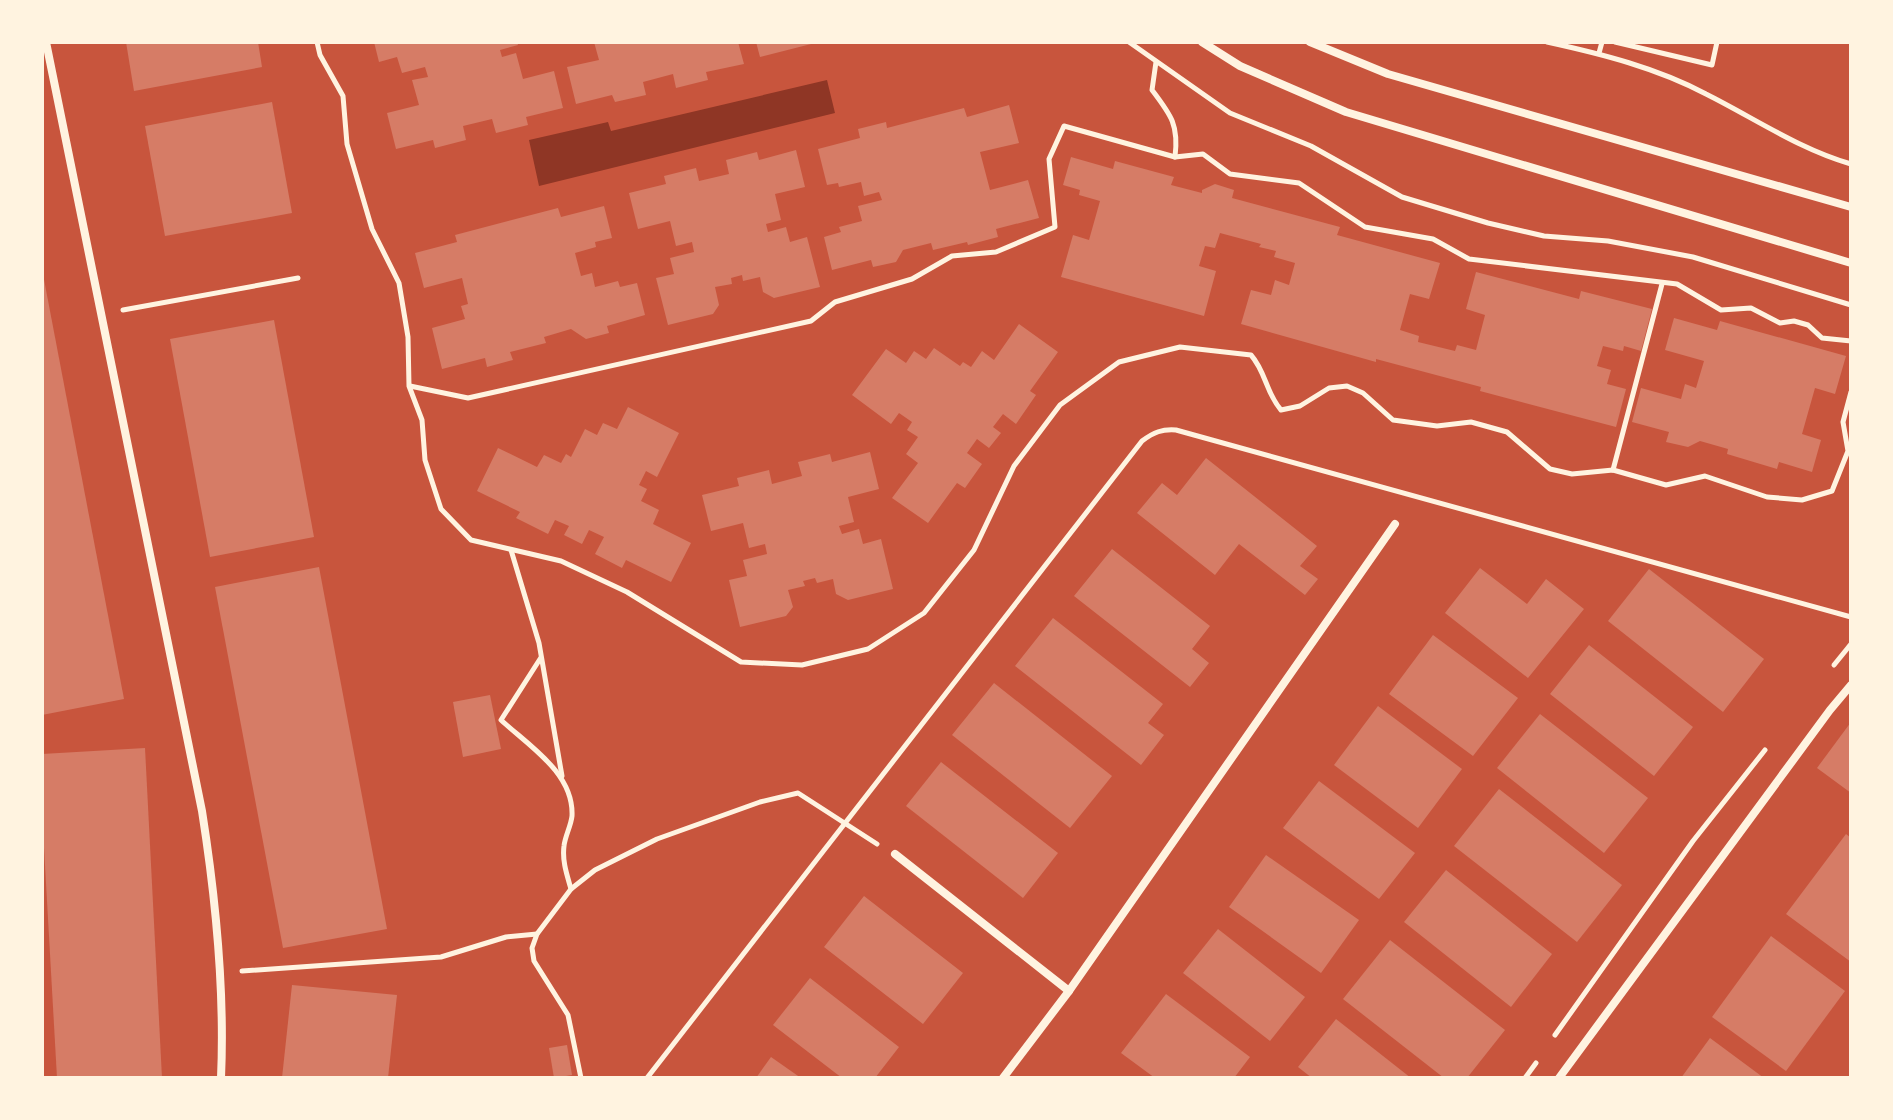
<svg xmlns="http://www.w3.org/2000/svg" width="1893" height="1120" font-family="Figtree,sans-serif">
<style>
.water{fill:#8f3625}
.building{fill:#d67c66}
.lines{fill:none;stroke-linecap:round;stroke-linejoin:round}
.path{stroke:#fff3e0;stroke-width:5}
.minor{stroke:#fff3e0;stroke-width:8}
</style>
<rect width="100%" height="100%" fill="#c8553d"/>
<path class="water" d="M827,80l8,33 -296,73 -10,-46 79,-18 3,9z"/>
<g class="building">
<path d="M126,42h132l4,25 -128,24z"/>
<path d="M374,42h143l1,3 -18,5 2,7 14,-4 7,26 31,-8 9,37 -37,9 2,8 -32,8 -4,-14 -29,7 3,14 -31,8 -2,-8 -37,9 -9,-36 32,-8 -7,-25 16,-3 -3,-10 -23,6 -5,-16 -18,5z"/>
<path d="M594,42h144l6,22 -38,8 2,8 -32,8 -3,-14 -30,8 3,13 -31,7 -3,-7 -36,9 -9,-37 32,-7z"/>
<path d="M756,42h59v1l-55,14z"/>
<path d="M272,102l20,111 -127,23 -20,-110z"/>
<path d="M1009,105l10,38 -39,9 10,38 38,-10 11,38 -43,11 2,8 -30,8 -1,-3 -34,8 -2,-7 -28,7 -7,12 -23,5 -2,-7 -39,10 -8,-33 17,-5 -2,-5 23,-6 -4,-15 24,-6 -3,-8 -15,4 -3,-14 -22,5 -1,-4 -11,2 -9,-36 42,-11 -2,-9 28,-7 1,6 77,-20 3,9z"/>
<path d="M796,150l9,37 -30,7 6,26 -15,4 2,8 18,-5 4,15 17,-5 13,50 -46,11 -11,-6 -3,-15 -17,4 -1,-6 -11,3 1,6 -17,3 4,18 -6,9 -45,11 -12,-47 18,-4 -4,-16 24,-6 -2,-10 -16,4 -6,-25 -32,8 -9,-36 37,-9 -2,-8 32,-8 3,13 30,-7 -3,-14 31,-8 2,8z"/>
<path d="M1071,157l42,12 2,-8 59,16 -3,8 31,8v-3l13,-6 19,6 -2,8 108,29 -3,8 103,28 -11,36 -19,-5 -10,36 19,6 -1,6 37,9 2,-6 19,5 9,-35 -19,-6 10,-37 103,27 2,-8 71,18 -11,42 -17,-5 -1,5 -20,-5 -6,20 14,4 -4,14 19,5 -10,38 -136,-36 1,-4 -105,-28v3l-135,-38 10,-34 20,5 4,-15 14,5 6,-22 -21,-6 2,-6 -17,-4 2,-3 -41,-11 -5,15 -10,-2 -6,20 17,5 -12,45 -143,-39 12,-42 16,5 11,-39 -21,-6 1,-5 -17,-5z"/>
<path d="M604,206l8,32 -17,4 1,5 -21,6 6,23 11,-3 3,14 23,-6 2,6 17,-4 8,32 -38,11 2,7 -23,6 -15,-10 -27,8 2,6 -36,9 3,8 -26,7 -2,-9 -43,11 -10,-41 33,-9 -4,-13 7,-2 -6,-26 -38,10 -9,-35 42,-11 -2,-7 103,-27 3,9z"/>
<path d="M42,269l82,430 -82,16z"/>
<path d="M1674,318l43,12 3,-9 126,35 -11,38 -20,-6 -13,46 19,6 -9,32 -33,-10 -2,7 -50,-15 1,-5 -28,-8 -12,6 -22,-5 3,-10 -37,-10 9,-34 40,11 4,-15 11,4 8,-27 -39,-11z"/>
<path d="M274,320l40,217 -104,20 -40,-218z"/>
<path d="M1019,324l39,28 -28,39 6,4 -20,29 -13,-10 -10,13 8,6 -12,15 -12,-9 -10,14 15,11 -17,24 -8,-5 -29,40 -36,-25 26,-35 -12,-9 12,-17 -11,-7 5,-8 -13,-9 -8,11 -39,-29 34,-46 20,14 8,-12 12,8 8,-11 26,18 3,-4 8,5 11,-16 12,9z"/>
<path d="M628,407l51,26 -22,44 -11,-6 -7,14 8,4 -6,12 18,9 -6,14 38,19 -20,39 -45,-22 -4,8 -27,-14 9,-17 -15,-7 -7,14 -18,-9 5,-9 -14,-6 -7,14 -32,-16 4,-6 -43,-21 21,-43 39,19 7,-12 17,8 5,-9 5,3 14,-28 12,6 6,-12 14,6z"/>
<path d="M870,452l9,37 -31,8 6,25 -15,4 3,8 17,-5 4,15 18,-5 12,50 -45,11 -12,-6 -3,-15 -16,4 -2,-5 -12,3 2,5 -17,4 5,17 -7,9 -46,11 -11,-47 18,-4 -4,-16 24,-6 -2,-10 -16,4 -6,-25 -32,8 -9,-36 37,-9 -2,-8 32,-8 3,14 30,-8 -4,-14 32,-8 2,8z"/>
<path d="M1206,458l111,88 -17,20 18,13 -13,16 -66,-51 -24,31 -78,-62 25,-30 15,12z"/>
<path d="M1112,549l98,77 -18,23 17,14 -19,24 -116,-91z"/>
<path d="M319,567l68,362 -104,19 -68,-361z"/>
<path d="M1480,568l47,36 19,-25 38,30 -56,69 -83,-65z"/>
<path d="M1649,569l115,90 -41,53 -115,-91z"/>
<path d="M1053,618l110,86 -15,19 16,12 -23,30 -126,-99z"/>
<path d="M1433,635l85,63 -45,58 -84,-62z"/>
<path d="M1589,645l104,82 -39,49 -104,-82z"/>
<path d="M994,683l118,93 -42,52 -118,-93z"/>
<path d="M490,695l11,54 -38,8 -10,-55z"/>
<path d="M1378,706l84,63 -44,59 -84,-63z"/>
<path d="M1540,714l108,84 -44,55 -107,-85z"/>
<path d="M1851,722v71l-34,-25z"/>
<path d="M145,748l17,330h-105l-15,-266v-58z"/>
<path d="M941,762l117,91 -35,45 -117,-92z"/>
<path d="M1319,781l96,72 -36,46 -96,-71z"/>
<path d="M1499,789l123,96 -45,57 -123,-96z"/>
<path d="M1846,834l5,4v124l-65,-48z"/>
<path d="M1266,855l93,65 -38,53 -92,-66z"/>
<path d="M1446,870l106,84 -41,53 -107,-85z"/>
<path d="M864,896l99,77 -40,51 -99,-77z"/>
<path d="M1218,929l87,68 -35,44 -87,-68z"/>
<path d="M1771,936l74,55 -59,80 -74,-54z"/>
<path d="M1390,940l115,90 -38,48h-23l-101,-79z"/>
<path d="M810,978l89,69 -24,31h-33l-69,-53z"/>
<path d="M292,985l105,10 -9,83h-106z"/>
<path d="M1166,994l84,63 -16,21h-79l-34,-25z"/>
<path d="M1336,1019l75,59h-99l-14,-11z"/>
<path d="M1710,1038l54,40h-83z"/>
<path d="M567,1045l5,30 -18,3 -5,-30z"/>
<path d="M771,1057l30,21h-45z"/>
</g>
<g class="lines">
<g class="path">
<path d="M317,42l3,13 23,41 4,48 25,85 27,54 9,54 1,49 13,34 3,40 16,49 30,31 90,21 66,31 114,70 61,3 66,-16 56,-36 50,-63 40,-84 46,-61 59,-43 61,-15 71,8c15,17 15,38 30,55l19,-4 29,-18 18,-2 16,7 30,27 44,6 34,-4 36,10 43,37 22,5 41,-4 53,15 39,-9 62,21 35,3 30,-9 16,-40 -5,-29 8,-30"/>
<path d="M1129,42l101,71 81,33 91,51 86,26 56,13 64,5 85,16 158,48"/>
<path d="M1547,42c55,12 110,26 159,52 48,24 93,55 145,70"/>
<path d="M1615,42l97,23 5,-23"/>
<path d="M1599,53l3,-11"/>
<path d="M1156,62l-4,28c19,25 27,35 23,67"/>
<path d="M123,310l175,-32"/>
<path d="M410,386l58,12 343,-77 24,-19 77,-23 40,-23 44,-4 59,-25 -6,-68 15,-33 111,31 28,-3 27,20 69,9 66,44 68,12 36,20 208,25 44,26 30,-2 29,15 14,-2 14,4 14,13 29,3"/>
<path d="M1613,470l49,-186"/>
<path d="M511,550l28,93 23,133"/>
<path d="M540,659l-39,61c28,26 73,53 71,96 -1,10 -7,20 -8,30 -2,15 3,29 7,43"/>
<path d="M1834,665l17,-21"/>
<path d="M242,971l199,-14 65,-20 31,-3"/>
<path d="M1555,1035l138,-194 72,-91"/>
<path d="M581,1078l-13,-63 -34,-54 -2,-13 5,-14 34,-45 24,-19 62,-31 103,-37 38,-9 79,51"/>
<path d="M647,1078l495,-637c12,-9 20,-12 34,-11l675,187"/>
<path d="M1525,1078l11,-15"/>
</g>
<g class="minor">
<path d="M46,42l156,769c14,89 23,177 19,267"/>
<path d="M1202,42l38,24 106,46 505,151"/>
<path d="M1310,42l78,32 463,133"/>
<path d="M895,854l174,137"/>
<path d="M1003,1078l66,-87 326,-467"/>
<path d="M1559,1078l271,-368 21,-25"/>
</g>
</g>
<rect width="1893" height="1120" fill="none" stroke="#fff3e0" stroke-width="88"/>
</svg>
